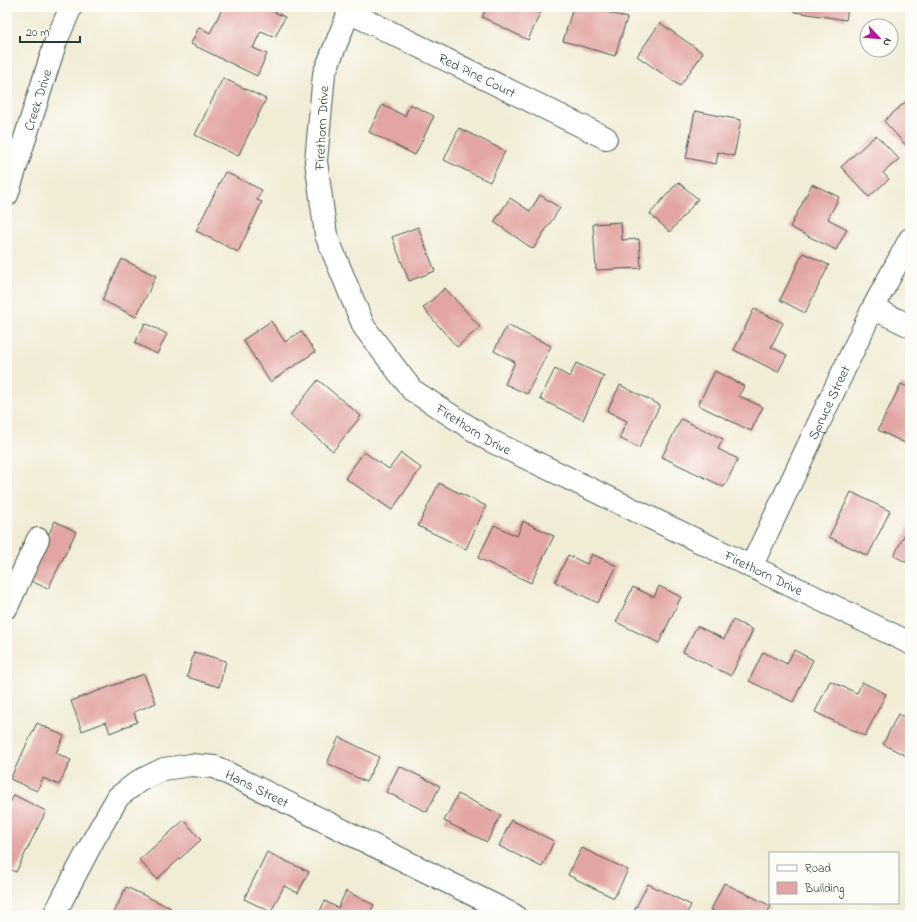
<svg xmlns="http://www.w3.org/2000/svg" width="917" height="922" font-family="'Indie Flower',sans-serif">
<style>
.building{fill:#e2a5a3}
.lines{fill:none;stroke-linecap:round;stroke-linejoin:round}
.minor-casing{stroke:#3e574c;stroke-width:24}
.minor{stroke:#fff;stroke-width:22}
.labels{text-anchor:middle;stroke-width:3;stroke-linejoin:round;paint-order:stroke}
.street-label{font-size:14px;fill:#1f3d34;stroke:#fdfcf7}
</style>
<rect width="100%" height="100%" fill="#fdfcf7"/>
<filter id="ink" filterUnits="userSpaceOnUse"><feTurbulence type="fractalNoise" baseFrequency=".025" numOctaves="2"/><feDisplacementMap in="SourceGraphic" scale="8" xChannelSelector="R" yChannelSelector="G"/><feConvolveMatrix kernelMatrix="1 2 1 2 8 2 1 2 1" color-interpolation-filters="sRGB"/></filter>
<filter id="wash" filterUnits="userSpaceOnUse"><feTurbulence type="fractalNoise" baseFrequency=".012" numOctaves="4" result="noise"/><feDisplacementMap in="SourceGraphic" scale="16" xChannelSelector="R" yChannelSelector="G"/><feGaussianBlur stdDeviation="0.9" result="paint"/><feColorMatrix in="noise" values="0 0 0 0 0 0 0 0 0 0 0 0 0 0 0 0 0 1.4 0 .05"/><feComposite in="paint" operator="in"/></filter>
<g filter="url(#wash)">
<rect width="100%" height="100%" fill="#f1ecd6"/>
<g id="blocks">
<g class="building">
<path d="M223,7h41l21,10 -10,20 -14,-6 -8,17 14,6 -10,22 -66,-32 8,-17 11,6z"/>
<path d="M487,7h56l-15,33 -46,-23z"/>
<path d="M573,7h18l36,11 -12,38 -52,-15z"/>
<path d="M795,7h53l-2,13 -51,-8z"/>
<path d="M660,23l43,30 -23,33 -43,-30z"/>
<path d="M223,78l43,21 -28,57 -43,-21z"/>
<path d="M910,98v52l-26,-29z"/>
<path d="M410,104l24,12 -19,39 -46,-23 13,-27 23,11z"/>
<path d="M695,111l46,9 -7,36 -16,-4 -2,12 -30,-6z"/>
<path d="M459,128l46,23 -15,31 -46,-22z"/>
<path d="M876,135l23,24 -16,14 6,6 -20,18 -28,-30z"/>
<path d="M225,172l37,18 -5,10 5,2 -24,50 -42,-21z"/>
<path d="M678,182l20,17 -28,33 -20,-18z"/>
<path d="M812,184l27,13 -11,22 19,10 -11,21 -46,-23z"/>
<path d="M540,195l20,13 -27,41 -39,-27 16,-24 20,13z"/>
<path d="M621,222l1,18 17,-1 2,29 -45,2 -3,-46z"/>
<path d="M418,227l17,44 -26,10 -17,-44z"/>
<path d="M803,253l26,12 -24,48 -25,-13z"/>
<path d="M122,259l34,17 -20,41 -34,-17z"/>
<path d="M445,288l35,39 -23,20 -34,-39z"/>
<path d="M754,309l29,14 -12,24 16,8 -9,17 -44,-22z"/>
<path d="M271,321l14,21 16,-11 14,21 -45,30 -27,-42z"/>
<path d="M145,323l22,11 -10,20 -22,-11z"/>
<path d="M507,325l44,21 -24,48 -22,-10 10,-22 -21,-11z"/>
<path d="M576,363l28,13 -21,44 -43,-21 15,-30 15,8z"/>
<path d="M715,371l29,15 -5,10 24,11 -12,24 -53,-26z"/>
<path d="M318,380l43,36 -28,35 -43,-36z"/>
<path d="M901,384l9,4 -1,57 -31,-15z"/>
<path d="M620,385l40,20 -21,43 -20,-10 8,-17 -20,-10z"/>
<path d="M681,419l42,20 -5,10 20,10 -14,28 -62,-30z"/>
<path d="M364,452l25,17 12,-16 20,15 -29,42 -47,-32z"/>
<path d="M439,483l47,23 -20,43 -48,-23z"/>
<path d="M851,492l39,19 -22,45 -39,-19z"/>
<path d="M55,521l21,11 -28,57 -21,-10z"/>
<path d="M523,521l31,15 -23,47 -53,-25 16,-33 23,11z"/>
<path d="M910,523v41l-16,-8z"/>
<path d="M592,554l25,12 -19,37 -43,-21 13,-27 19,9z"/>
<path d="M659,586l22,11 -22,46 -43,-21 17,-35 21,10z"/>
<path d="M733,620l20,10 -22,46 -48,-24 14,-26 27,13z"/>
<path d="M794,650l19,10 -20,42 -44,-21 14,-29 24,12z"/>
<path d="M194,652l32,9 -7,26 -32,-10z"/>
<path d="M144,674l12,29 -22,9 3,10 -27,11 -4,-11 -24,9 -11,-30z"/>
<path d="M830,681l27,12 5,-11 24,12 -21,42 -50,-24z"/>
<path d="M898,714l12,6v38l-27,-14z"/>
<path d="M37,723l27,13 -8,17 15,7 -12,25 -16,-7 -6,13 -27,-12z"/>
<path d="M339,737l40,20 -13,25 -39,-19z"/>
<path d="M399,766l41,20 -13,26 -41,-20z"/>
<path d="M458,794l43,21 -14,27 -43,-21z"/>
<path d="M14,795l32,16 -30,61 -9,-4v-59z"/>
<path d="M184,820l17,20 -44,39 -18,-19z"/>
<path d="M511,820l43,21 -12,26 -43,-21z"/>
<path d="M582,848l46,22 -14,28 -46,-23z"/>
<path d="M267,852l42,20 -11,21 -14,-7 -13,26 -27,-13z"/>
<path d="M724,883l47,23 -5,9h-44l-11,-5z"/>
<path d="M648,884l43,21 -5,10h-44l-8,-4z"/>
<path d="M126,887l45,21 -4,7h-54z"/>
<path d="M346,891l28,14 -5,10h-51l7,-14 13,7z"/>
</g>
</g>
</g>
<g filter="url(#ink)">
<use href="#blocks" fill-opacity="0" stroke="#3e574c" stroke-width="1"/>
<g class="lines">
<g class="minor-casing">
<g id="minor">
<path id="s1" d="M351,7l-27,67 -8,87 10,74 38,92 48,63 77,50 421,203"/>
<path id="s2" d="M349,12l257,126"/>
<path id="s3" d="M7,195l49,-154 15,-34"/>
<path d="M873,308l37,18"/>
<path id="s4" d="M751,567l122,-259 37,-69"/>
<path d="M7,607l31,-68"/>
<path id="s5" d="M54,915l41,-78 23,-40 21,-16 25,-12 27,-4 24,2 299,148"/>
</g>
</g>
<use href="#minor" class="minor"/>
</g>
</g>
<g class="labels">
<g class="street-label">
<text dy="5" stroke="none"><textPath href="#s2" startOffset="143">Red Pine Court</textPath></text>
<text dy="5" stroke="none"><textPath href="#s3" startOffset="100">Creek Drive</textPath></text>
<text transform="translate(321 128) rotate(-87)" y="5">Firethorn Drive</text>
<text dy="5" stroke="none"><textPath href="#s4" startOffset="182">Spruce Street</textPath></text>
<text dy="5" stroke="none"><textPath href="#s1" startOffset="486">Firethorn Drive</textPath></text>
<text dy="5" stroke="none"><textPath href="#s1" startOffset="810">Firethorn Drive</textPath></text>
<text dy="5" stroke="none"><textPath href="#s5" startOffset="287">Hans Street</textPath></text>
</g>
</g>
<rect width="917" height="922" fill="none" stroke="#fdfcf7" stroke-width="24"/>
<rect x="769" y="852" width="130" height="52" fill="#fdfcf7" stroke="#a4b0a9"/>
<rect x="777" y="865" width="20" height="6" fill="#ffffff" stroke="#a4b0a9"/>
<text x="805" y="872" font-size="12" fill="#1f3d34">Road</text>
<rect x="777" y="882" width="20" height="12" fill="#e2a5a3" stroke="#a4b0a9"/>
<text x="805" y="892" font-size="12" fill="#1f3d34">Building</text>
<g transform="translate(879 38) rotate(116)"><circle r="19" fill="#fdfcf7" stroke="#a4b0a9"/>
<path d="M0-3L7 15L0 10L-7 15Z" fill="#b5179e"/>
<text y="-6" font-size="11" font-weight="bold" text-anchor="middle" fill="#1f3d34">N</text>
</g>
<path d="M20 36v6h60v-6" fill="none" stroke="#1f3d34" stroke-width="2"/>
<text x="26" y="36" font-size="12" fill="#1f3d34" stroke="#fdfcf7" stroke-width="3" paint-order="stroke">20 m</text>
</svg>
